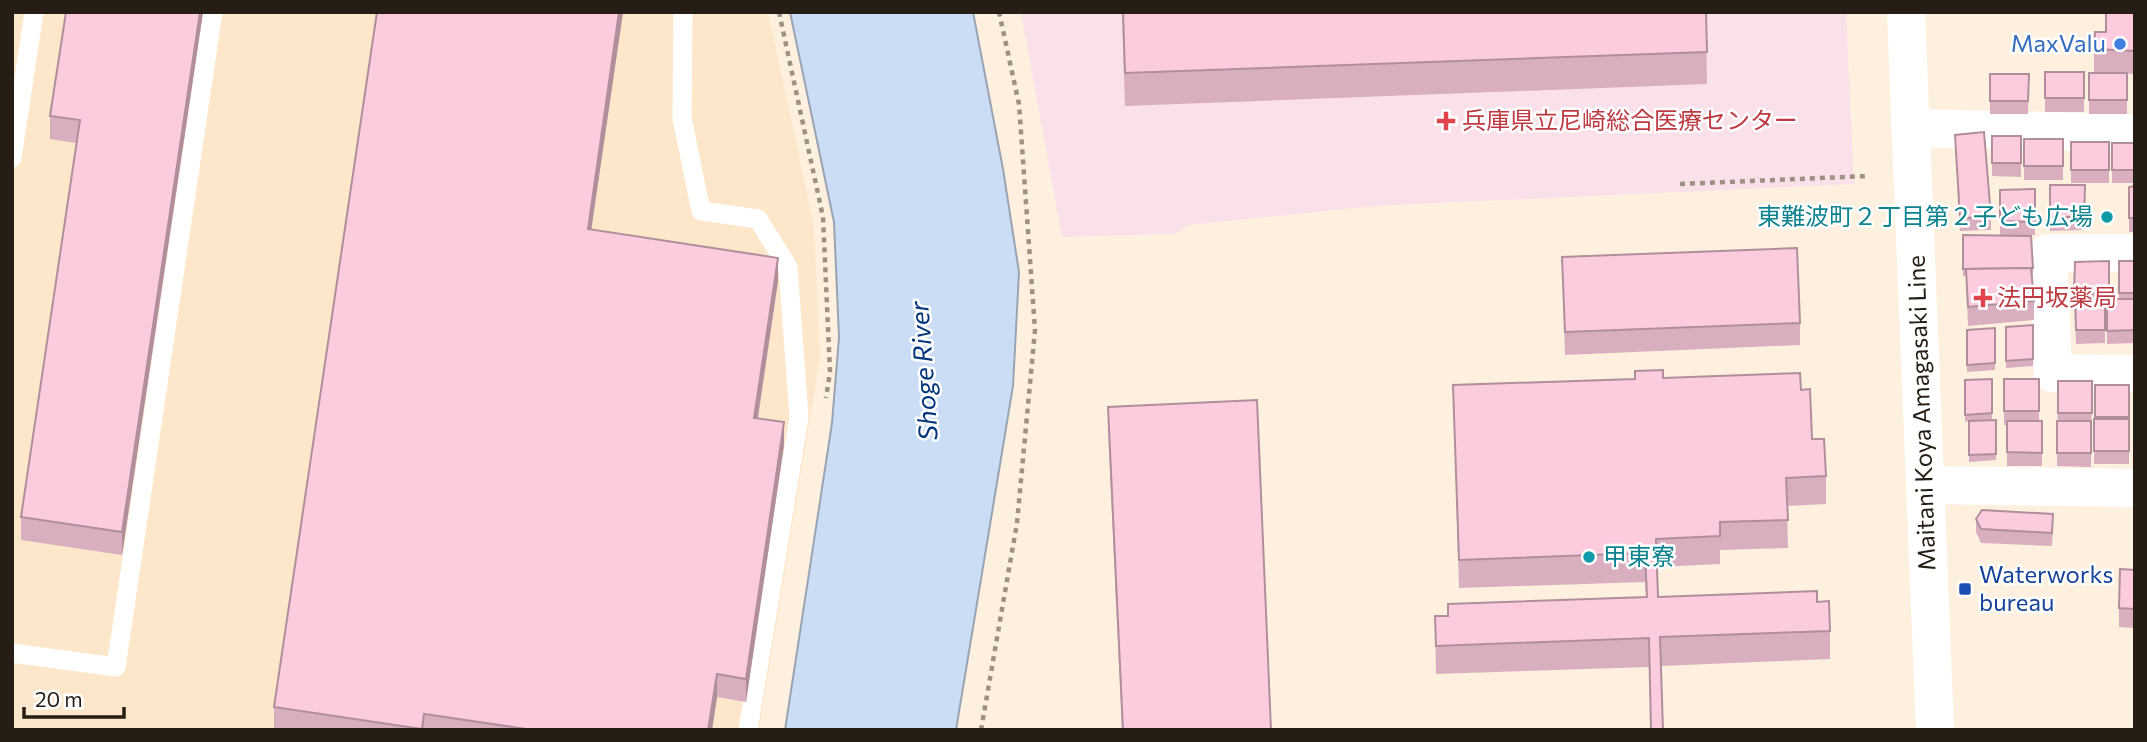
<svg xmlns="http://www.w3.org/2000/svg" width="2147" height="742" font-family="Commissioner,'Noto Sans JP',sans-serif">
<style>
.built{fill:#fde7cb}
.medical{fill:#fae1e9}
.water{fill:#cbdcf5;stroke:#9aa3b2;stroke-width:2}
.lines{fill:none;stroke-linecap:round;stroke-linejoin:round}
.path{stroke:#9c9183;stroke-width:4.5;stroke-dasharray:5 5;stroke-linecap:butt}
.lane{stroke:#fff;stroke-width:19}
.street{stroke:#fff;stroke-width:38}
.secondary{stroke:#fff;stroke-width:38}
.wall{fill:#d9afbf}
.shaded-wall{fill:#b08f9b}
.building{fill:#fcccde;stroke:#b08f9b;stroke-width:2}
.shop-dot{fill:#3f7fe0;stroke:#fff;stroke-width:2.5}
.health-dot{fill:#e0444e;stroke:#fff;stroke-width:2.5}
.culture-dot{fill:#0f9aa8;stroke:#fff;stroke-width:2.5}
.transit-dot{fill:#1a4fb4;stroke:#fff;stroke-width:2.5}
.labels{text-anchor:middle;stroke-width:5;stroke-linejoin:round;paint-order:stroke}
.shop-label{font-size:24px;fill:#366cbe;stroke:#fff;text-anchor:end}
.health-label{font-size:24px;fill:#be3a42;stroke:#fff;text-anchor:start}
.culture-label{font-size:24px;fill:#0d838f;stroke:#fff;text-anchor:end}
.street-label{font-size:24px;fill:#261e14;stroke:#fff}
.transit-label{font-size:24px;fill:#164399;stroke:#fff;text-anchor:start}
.water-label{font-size:26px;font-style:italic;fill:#03357a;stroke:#fff}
</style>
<rect width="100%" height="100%" fill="#fef0df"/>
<path class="built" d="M12,12h756l46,214 6,131 -61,373h-747z"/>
<path class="medical" d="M1021,12h825l8,172 -479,22 -185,19 -15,9 -113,3z"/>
<path class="water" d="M790,12h183l30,157 16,103 -6,114 -57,344h-171l47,-307 7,-86 -5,-115z"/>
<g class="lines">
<g class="path">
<path d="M779,12l44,205 7,155 -4,26"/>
<path d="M1680,184l188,-8"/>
<path d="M981,730l36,-207 18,-193 -16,-226 -20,-92"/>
</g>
<g class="lane">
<path d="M683,12l-1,106 19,93 57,8 30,48 11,150 -51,313"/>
<path d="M12,158l22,-146"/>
<path d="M12,653l104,14 97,-655"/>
</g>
<g class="street">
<path d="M1910,128l225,5"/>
<path d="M2135,253h-87l5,120 82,1"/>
<path d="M1926,485l209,3"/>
</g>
<path class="secondary" d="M1906,12l29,718"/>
</g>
<g class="wall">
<path d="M203,12l-81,543 -101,-15v-23l55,-374 -26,-4v-23z"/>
<path d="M377,12h246l-32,218 187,51 -20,138 26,26 -38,257 -29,-5 -5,33h-438v-23z"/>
<path d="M1122,12h584l1,72 -582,22z"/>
<path d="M2135,12v62l-41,-2v-23l12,-17z"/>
<rect x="2045" y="72" width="39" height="40"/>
<rect x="2089" y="73" width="38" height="41"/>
<path d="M1990,74h39l-1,40h-38z"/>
<path d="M1955,135l36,82v13l-31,1z"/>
<path d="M1992,136h29v41l-29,-1z"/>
<rect x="2024" y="139" width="39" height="41"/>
<rect x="2071" y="142" width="38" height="41"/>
<rect x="2112" y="143" width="23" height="40"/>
<path d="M2050,185h35l-1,45 -34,1z"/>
<path d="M2135,186v46h-6v-45z"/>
<path d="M2035,189v46h-35v-45z"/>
<path d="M1963,235l70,33v7h-1l2,26v19l-66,6 -2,-50h-3z"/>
<path d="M1562,257l238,66v22l-235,10z"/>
<path d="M2109,261v38h10v-38h16v82l-28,1v-37h-2v36l-29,1 -1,-37h-1l1,-45z"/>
<path d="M2033,325v41l-27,2v-41z"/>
<path d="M1995,328v42l-28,2v-42z"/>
<path d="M1663,378l138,12 11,49 14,37v28l-39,2 1,42 -68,2v14l-63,3 1,30 159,5 13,29v28l-169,7 2,64h-12l-2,-63 -213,7 -1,-58h13l198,-19 -1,-15 -186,6 -6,-203z"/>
<path d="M1992,379v41h4v40l-27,2v-41l-4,1v-42z"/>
<path d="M2004,379h35v42h3v45h-35v-41h-3z"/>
<path d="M2058,381h34l-1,86 -34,-1z"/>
<path d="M2095,385h34v79h-35z"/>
<path d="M1108,407l163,323h-149l-14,-300z"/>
<path d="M1976,519l77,8 -1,19 -71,-3 -5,-11z"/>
<path d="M2135,570v58l-16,-1v-19z"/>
</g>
<g class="shaded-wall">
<path d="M200,12h3l-81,543v-23z"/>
<path d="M619,12h4l-35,240v-23z"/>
<path d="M778,258v23l-24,160v-23z"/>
<path d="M784,422v23l-38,257v-23z"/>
<path d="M717,674v23l-5,33h-4z"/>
</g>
<g class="building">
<path d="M66,12h134l-78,520 -101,-15 59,-397 -30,-4z"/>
<path d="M377,12h242l-31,217 190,29 -24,160 30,4 -38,257 -29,-5 -9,56h-175l-109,-16 -2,15 -148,-22z"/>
<path d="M1123,12h583l1,40 -582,21z"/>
<path d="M2106,12h29v39l-41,-2 1,-17h11z"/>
<rect x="2045" y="72" width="39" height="26"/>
<rect x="2089" y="73" width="38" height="27"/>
<path d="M1990,74h39l-1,27h-38z"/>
<path d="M1984,132l7,85 -31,1 -5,-83z"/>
<rect x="1992" y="136" width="29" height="27"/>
<rect x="2024" y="139" width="39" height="27"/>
<rect x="2071" y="142" width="38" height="28"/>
<rect x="2112" y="143" width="23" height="27"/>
<path d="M2050,185h35l-1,32h-34z"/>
<path d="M2135,186v32h-6v-31z"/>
<path d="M2035,189v33l-35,-1v-31z"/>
<path d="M1963,235l68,1 2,32 -70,1z"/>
<path d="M1797,248l3,75 -235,9 -3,-75z"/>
<path d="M2109,261v33l-35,-1 1,-31z"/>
<rect x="2119" y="261" width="16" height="32"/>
<path d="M2031,268l3,33 -66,6 -2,-38z"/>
<path d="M2075,298h30v32h-29z"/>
<path d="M2107,299h28v31l-28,1z"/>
<path d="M2033,325v34l-27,2v-34z"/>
<path d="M1995,328v35l-28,2v-35z"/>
<path d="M1663,370v8l137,-5 1,17 9,-1 2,50h12l2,37 -40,2 2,42 -68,2v14l-64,3 2,58 159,-6v11l12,-1 1,30 -170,6 3,93h-12l-2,-92 -213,8 -1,-30h13v-12l199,-7 -2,-44 -186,7 -6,-175 182,-6v-8z"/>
<path d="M1992,379v34l-27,2v-35z"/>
<rect x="2004" y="379" width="35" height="32"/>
<rect x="2058" y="381" width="34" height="32"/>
<rect x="2095" y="385" width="34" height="32"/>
<path d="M1257,400l14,330h-148l-15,-323z"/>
<rect x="2094" y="419" width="35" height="32"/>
<path d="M1996,420v34l-27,1v-34z"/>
<path d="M2007,421h35v32l-35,-1z"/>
<rect x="2057" y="421" width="34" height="32"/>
<path d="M1982,510l71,4 -1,19 -71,-4 -5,-10z"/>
<path d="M2120,569l15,1v39l-16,-1z"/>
</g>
<circle class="shop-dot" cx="2120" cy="44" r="7"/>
<g class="health-dot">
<path d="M1442.5 110.5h7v7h7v7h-7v7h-7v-7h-7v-7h7z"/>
<path d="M1979.5 287.5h7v7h7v7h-7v7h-7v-7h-7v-7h7z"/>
</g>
<g class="culture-dot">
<circle cx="2107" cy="217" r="7"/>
<circle cx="1589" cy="557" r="7"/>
</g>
<rect class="transit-dot" x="1958" y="582" width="14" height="14" rx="3.5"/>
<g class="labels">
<g class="shop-label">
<text x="2106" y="52">MaxValu</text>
</g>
<g class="health-label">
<text x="1462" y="129">兵庫県立尼崎総合医療センター</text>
<text x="1997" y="306">法円坂薬局</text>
</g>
<g class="culture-label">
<text x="2093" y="225">東難波町２丁目第２子ども広場</text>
<text x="1603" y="565" text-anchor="start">甲東寮</text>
</g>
<g class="street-label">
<text transform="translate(1922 413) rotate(-92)" y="8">Maitani Koya Amagasaki Line</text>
</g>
<g class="transit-label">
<text x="1979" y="583">Waterworks<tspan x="1979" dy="28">bureau</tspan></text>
</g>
<g class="water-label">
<text transform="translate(924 371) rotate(-94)" y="9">Shoge River</text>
</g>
</g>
<rect width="2147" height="742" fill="none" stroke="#261e14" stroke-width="28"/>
<path d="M24 707v10h100v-10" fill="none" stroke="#261e14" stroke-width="3.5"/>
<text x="35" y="707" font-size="21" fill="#261e14" stroke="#ffffff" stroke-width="5" paint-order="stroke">20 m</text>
</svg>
